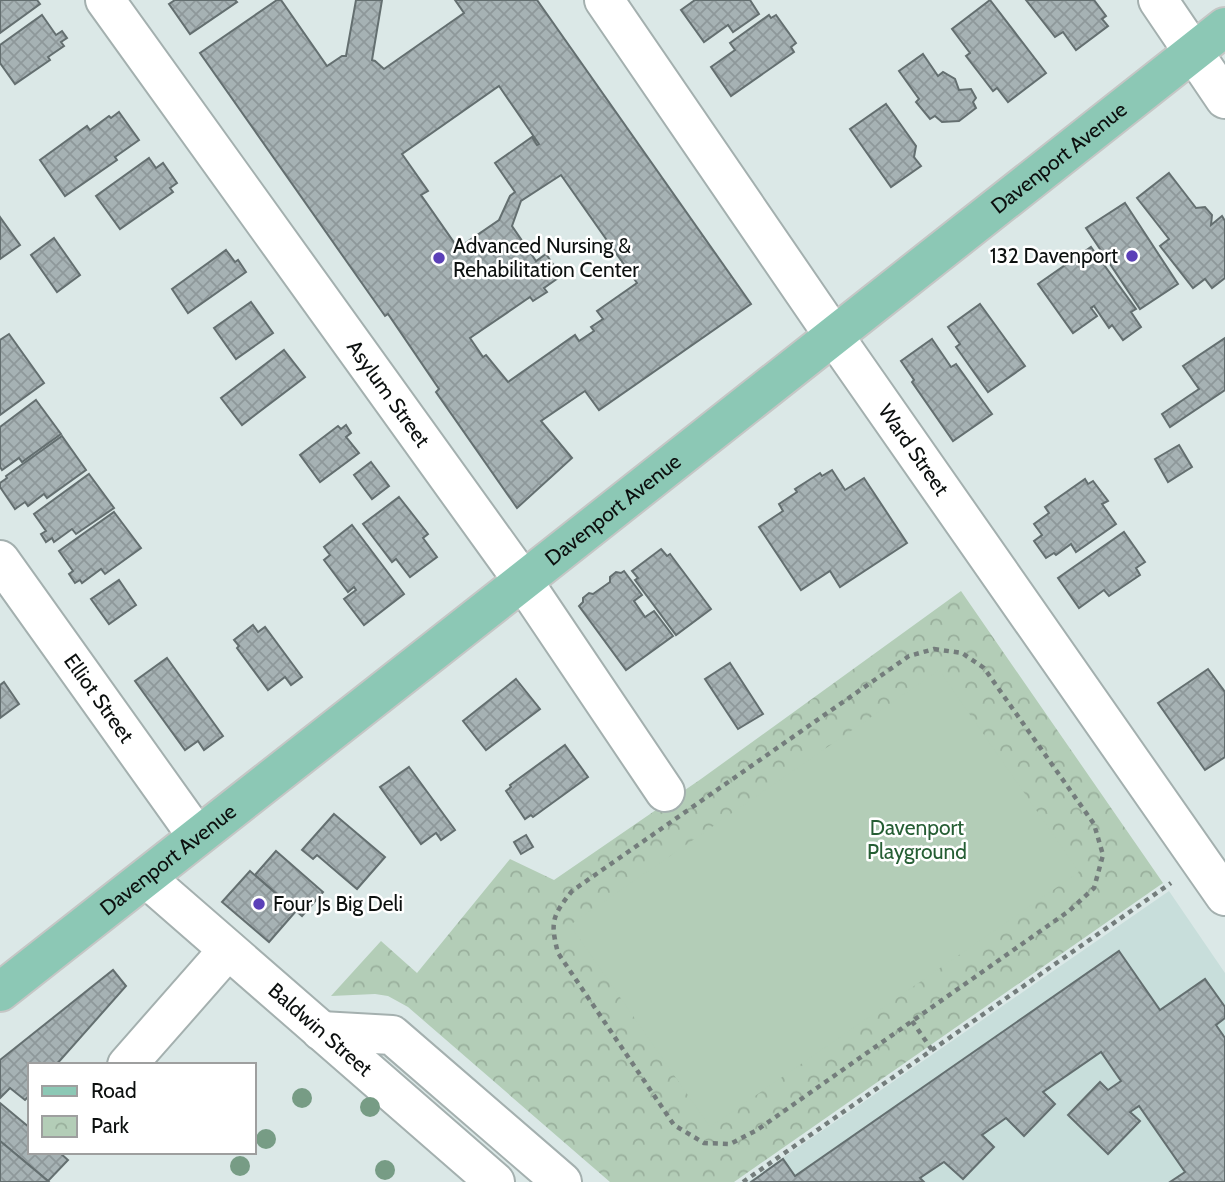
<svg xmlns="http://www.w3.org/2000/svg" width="1225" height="1182" font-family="Cabin,sans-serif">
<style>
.built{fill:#c8dedb}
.park{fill:url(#park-crowns)}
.pitch{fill:#b3cdb7}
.building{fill:url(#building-cross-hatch);stroke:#646f70;stroke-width:2;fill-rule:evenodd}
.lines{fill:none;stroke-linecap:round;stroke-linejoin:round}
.minor-casing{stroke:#a4b0af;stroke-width:42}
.major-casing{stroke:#c5c6c5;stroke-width:42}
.path{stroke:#747d7c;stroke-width:4.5;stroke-dasharray:5 5;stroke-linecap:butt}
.minor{stroke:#fff;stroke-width:38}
.major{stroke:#8cc8b5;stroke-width:38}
.tree{fill:#779c85}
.poi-dot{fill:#5b40b8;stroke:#fff;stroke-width:2.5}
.labels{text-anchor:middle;stroke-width:5;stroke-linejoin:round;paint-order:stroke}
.street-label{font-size:21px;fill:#0c100f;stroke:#fff}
.poi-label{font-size:21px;fill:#0c100f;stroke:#fff;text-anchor:start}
.park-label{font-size:21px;fill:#265e34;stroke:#fff}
</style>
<defs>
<pattern id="park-crowns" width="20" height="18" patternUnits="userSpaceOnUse" patternTransform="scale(1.75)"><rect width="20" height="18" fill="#b3cdb7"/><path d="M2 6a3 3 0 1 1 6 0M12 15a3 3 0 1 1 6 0" fill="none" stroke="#99af9c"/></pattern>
<pattern id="building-cross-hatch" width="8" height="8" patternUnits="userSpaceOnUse" patternTransform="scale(1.75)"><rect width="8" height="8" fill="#a6b2b4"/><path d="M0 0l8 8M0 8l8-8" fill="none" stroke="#8e989a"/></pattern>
</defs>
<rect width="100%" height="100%" fill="#dbe8e7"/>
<path class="built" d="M1169,891l56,82v209h-477z"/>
<path class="park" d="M961,591l202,292 -429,299h-124l-202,-175 -20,-11 -13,-2 -44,2 50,-55 36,32 93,-114 44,21 147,-101z"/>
<path class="pitch" d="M939,670l140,202 -369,255 -140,-202z"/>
<g class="building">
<path d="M0,0h37l3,4 -40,29z"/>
<path d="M175,0h60l2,2 -47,32 -21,-30z"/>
<path d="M277,0h4l46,66 15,-10h4l10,-56h26l-10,60 3,1 9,8 80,-56 -9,-13h82l214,304 -152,106 -14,-19 -44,30 31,37 -55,50 -81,-116 3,-3 -51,-75 -3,2 -185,-263zM499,86l40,58 -2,1 -5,-8 -37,26 20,29 -5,4 -11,24 -41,28 -37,-53 7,-4 -26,-37zM561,175l76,108 -40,28 6,8 -12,8 3,4 -15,10 -4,-6 -67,47 -22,-27 -3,2 -13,-19 60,-41 3,4 14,-9 -3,-4 17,-12 -15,-22 -10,7 -24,-35 9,-25z"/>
<path d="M695,0h55l9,14 -26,18 -5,-7 -24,17 -23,-32z"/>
<path d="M990,0l56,73 -38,29 -11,-14 -4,3 -27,-35 4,-3 -18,-24z"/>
<path d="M1026,0h68l12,16 -4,3 6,7 -32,24 -13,-18 -8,5z"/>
<path d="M42,15l14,20 6,-4 5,7 -6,4 3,4 -16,11 2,3 -35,24 -15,-21v-18z"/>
<path d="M769,15l2,3 5,-3 20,28 -5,4 3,5 -63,44 -20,-29 24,-17 -5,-7z"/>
<path d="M923,54l15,22 5,-4 12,7 4,11 12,-1 5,9 -3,4 3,6 -17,13 -17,1 -7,-6 -5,3 -14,-17 3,-3 -20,-28z"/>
<path d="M886,104l30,42 -2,11 7,9 -30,21 -41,-58z"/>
<path d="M119,112l20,28 -24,17 2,3 -52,36 -25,-36 47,-34 3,4 19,-14 2,2z"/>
<path d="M149,158l7,10 7,-5 14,20 -7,5 3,4 -53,37 -24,-33z"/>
<path d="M1169,173l27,35 9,-1 7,8 -1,10 11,-9 3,5v57l-13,10 -7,-9 -12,9 -33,-42 9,-7 -32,-41z"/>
<path d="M1125,203l53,81 -38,25 -54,-81z"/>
<path d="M0,217l20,28 -20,14z"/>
<path d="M54,238l26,37 -23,17 -26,-37z"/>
<path d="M1091,247l45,62 -5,3 10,15 -18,13 -11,-15 -3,3 -15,-22 -3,2 6,8 -24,17 -35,-49z"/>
<path d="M226,250l9,12 3,-2 8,12 -58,41 -16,-24z"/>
<path d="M251,302l22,31 -37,26 -22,-31z"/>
<path d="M980,304l45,62 -37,26 -32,-45 4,-3 -12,-17z"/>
<path d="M9,334l35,49 -44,32v-75z"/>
<path d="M1225,338v52l-55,37 -8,-13 37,-25 -16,-23z"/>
<path d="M932,339l19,28 5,-3 36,50 -39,27 -41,-59 2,-2 -13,-19z"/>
<path d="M284,350l21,27 -63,48 -21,-27z"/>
<path d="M36,400l25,34 -39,28 -3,-4 -17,12 -2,-3v-40z"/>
<path d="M346,425l5,8 -5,4 13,16 -39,29 -20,-27 38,-29 3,3z"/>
<path d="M62,436l24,34 -39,28 -3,-4 -16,12 -3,-4 -10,7 -15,-22v-4l7,-5 -1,-2z"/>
<path d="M1179,445l13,22 -24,15 -13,-23z"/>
<path d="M371,462l18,24 -17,13 -18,-24z"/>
<path d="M832,470l13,20 19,-12 43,65 -67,44 -10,-16 -29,19 -42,-63 24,-16 -4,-7 18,-12 -2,-3 25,-16 2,3z"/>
<path d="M89,474l25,34 -38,26 -4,-5 -18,13 -2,-4 -6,4 -5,-8 5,-3 -12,-17z"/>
<path d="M1085,479l3,5 5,-3 15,20 -6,3 14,20 -40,28 -5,-8 -15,11 -2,-2 -8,5 -12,-17 8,-6 -8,-11 15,-11 -4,-6z"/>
<path d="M399,497l29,37 -5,4 14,19 -27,20 -14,-18 -4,3 -29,-38z"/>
<path d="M114,512l27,36 -36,26 -4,-5 -19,14 -2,-3 -5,3 -6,-9 4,-3 -14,-20z"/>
<path d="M352,525l52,69 -40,31 -20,-26 12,-9 -2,-3 -6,5 -24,-32 6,-5 -6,-8z"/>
<path d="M1124,532l21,30 -9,6 4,7 -31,21 -5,-6 -25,18 -21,-30z"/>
<path d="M661,549l6,7 3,-2 41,55 -35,26 -41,-55 3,-2 -6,-7z"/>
<path d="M624,571l18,24 -8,6 11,16 9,-6 19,25 -47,34 -47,-64 4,-4v-4l6,-5 4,1 17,-12v-5l6,-5 5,1z"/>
<path d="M119,580l17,25 -27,19 -18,-25z"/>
<path d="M253,625l5,7 7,-5 37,50 -11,8 -6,-8 -17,13 -31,-42 2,-2 -5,-6z"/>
<path d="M167,658l56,78 -19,14 -6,-9 -13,9 -50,-69z"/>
<path d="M730,663l33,51 -25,15 -33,-50z"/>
<path d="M1208,669l17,23v65l-20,13 -47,-67z"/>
<path d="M516,679l24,30 -54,41 -23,-29z"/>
<path d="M4,682l15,22 -19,14v-33z"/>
<path d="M565,745l23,32 -55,40 -2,-2 -6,4 -19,-28 5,-4 -1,-2z"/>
<path d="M409,767l46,63 -14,10 -5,-7 -15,11 -41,-57z"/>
<path d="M334,814l51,43 -28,32 -40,-34 -4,4 -11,-9z"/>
<path d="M526,835l7,12 -12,7 -7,-12z"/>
<path d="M276,851l47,41 -21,24 -47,-41z"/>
<path d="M250,871l46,40 -27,31 -47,-40z"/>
<path d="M1119,951l41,59 45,-31 20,28v11l-9,7 9,13v144h-55l15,-10 -46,-66 -9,6 10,9 -32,33 -40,-39 32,-33 8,8 13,-9 -20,-29 -58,40 12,12 -31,32 -18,-18 -24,17 12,12 -31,32 -19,-17 -24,16 4,4h-173l32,-23 12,17z"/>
<path d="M113,970l13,16 -70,79h-26v30l-5,5 -15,-12 -10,10v-38z"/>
<path d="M0,1103l30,25v24h29l9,8 -20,21 -48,-40z"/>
<path d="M0,1141l48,40 1,1h-49z"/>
</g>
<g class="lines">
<g class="minor-casing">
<g id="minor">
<path id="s1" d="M105,0l418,581 142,211"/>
<path id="s2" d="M604,0l230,336 391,560"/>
<path d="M1158,0l67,99"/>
<path id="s3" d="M0,560l197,276"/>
<path id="s4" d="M146,878l349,304"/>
<path d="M321,1031l71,4 170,147"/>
<path d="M127,1065l101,-115"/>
</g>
</g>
<g class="major-casing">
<g id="major">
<path id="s5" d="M0,992l523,-411 702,-554"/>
</g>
</g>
<g class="path">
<path d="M934,649l28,4 22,15 110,156 9,31 -9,33 -25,23 -312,219 -27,14 -26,-1 -30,-18 -116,-172c-8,-31 -6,-37 14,-62l337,-235z"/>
<path d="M912,1021l20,29"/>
<path d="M743,1182l428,-299"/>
</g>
<use href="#minor" class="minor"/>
<use href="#major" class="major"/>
</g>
<g class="tree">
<circle cx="302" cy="1098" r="10"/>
<circle cx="370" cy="1107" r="10"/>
<circle cx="266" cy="1139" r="10"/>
<circle cx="240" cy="1166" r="10"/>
<circle cx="385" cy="1170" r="10"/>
</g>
<g class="poi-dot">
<circle cx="1132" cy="256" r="7"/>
<circle cx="439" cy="258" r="7"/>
<circle cx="259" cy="904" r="7"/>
</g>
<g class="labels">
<g class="street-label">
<text dy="7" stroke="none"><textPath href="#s5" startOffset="1348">Davenport Avenue</textPath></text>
<text dy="7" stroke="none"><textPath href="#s1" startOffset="485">Asylum Street</textPath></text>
<text dy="7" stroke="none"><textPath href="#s2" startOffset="546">Ward Street</textPath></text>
<text dy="7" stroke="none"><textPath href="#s5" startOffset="780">Davenport Avenue</textPath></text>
<text dy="7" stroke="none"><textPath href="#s3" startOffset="170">Elliot Street</textPath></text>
<text dy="7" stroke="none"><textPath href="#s5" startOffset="214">Davenport Avenue</textPath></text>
<text dy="7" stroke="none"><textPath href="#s4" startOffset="231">Baldwin Street</textPath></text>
</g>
<g class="poi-label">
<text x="453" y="253">Advanced Nursing &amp;<tspan x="453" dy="24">Rehabilitation Center</tspan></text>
<text x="1118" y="263" text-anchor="end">132 Davenport</text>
<text x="273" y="911">Four Js Big Deli</text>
</g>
<g class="park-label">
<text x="917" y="835">Davenport<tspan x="917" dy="24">Playground</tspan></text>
</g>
</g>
<rect x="28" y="1063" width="228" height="91" fill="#ffffff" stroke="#9e9f9f" stroke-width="2"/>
<rect x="42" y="1086" width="35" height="10" fill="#8cc8b5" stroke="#9e9f9f" stroke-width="2"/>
<text x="91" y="1098" font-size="21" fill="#0c100f">Road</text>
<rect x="42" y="1116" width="35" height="21" fill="url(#park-crowns)" stroke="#9e9f9f" stroke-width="2"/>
<text x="91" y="1133" font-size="21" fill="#0c100f">Park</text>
</svg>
